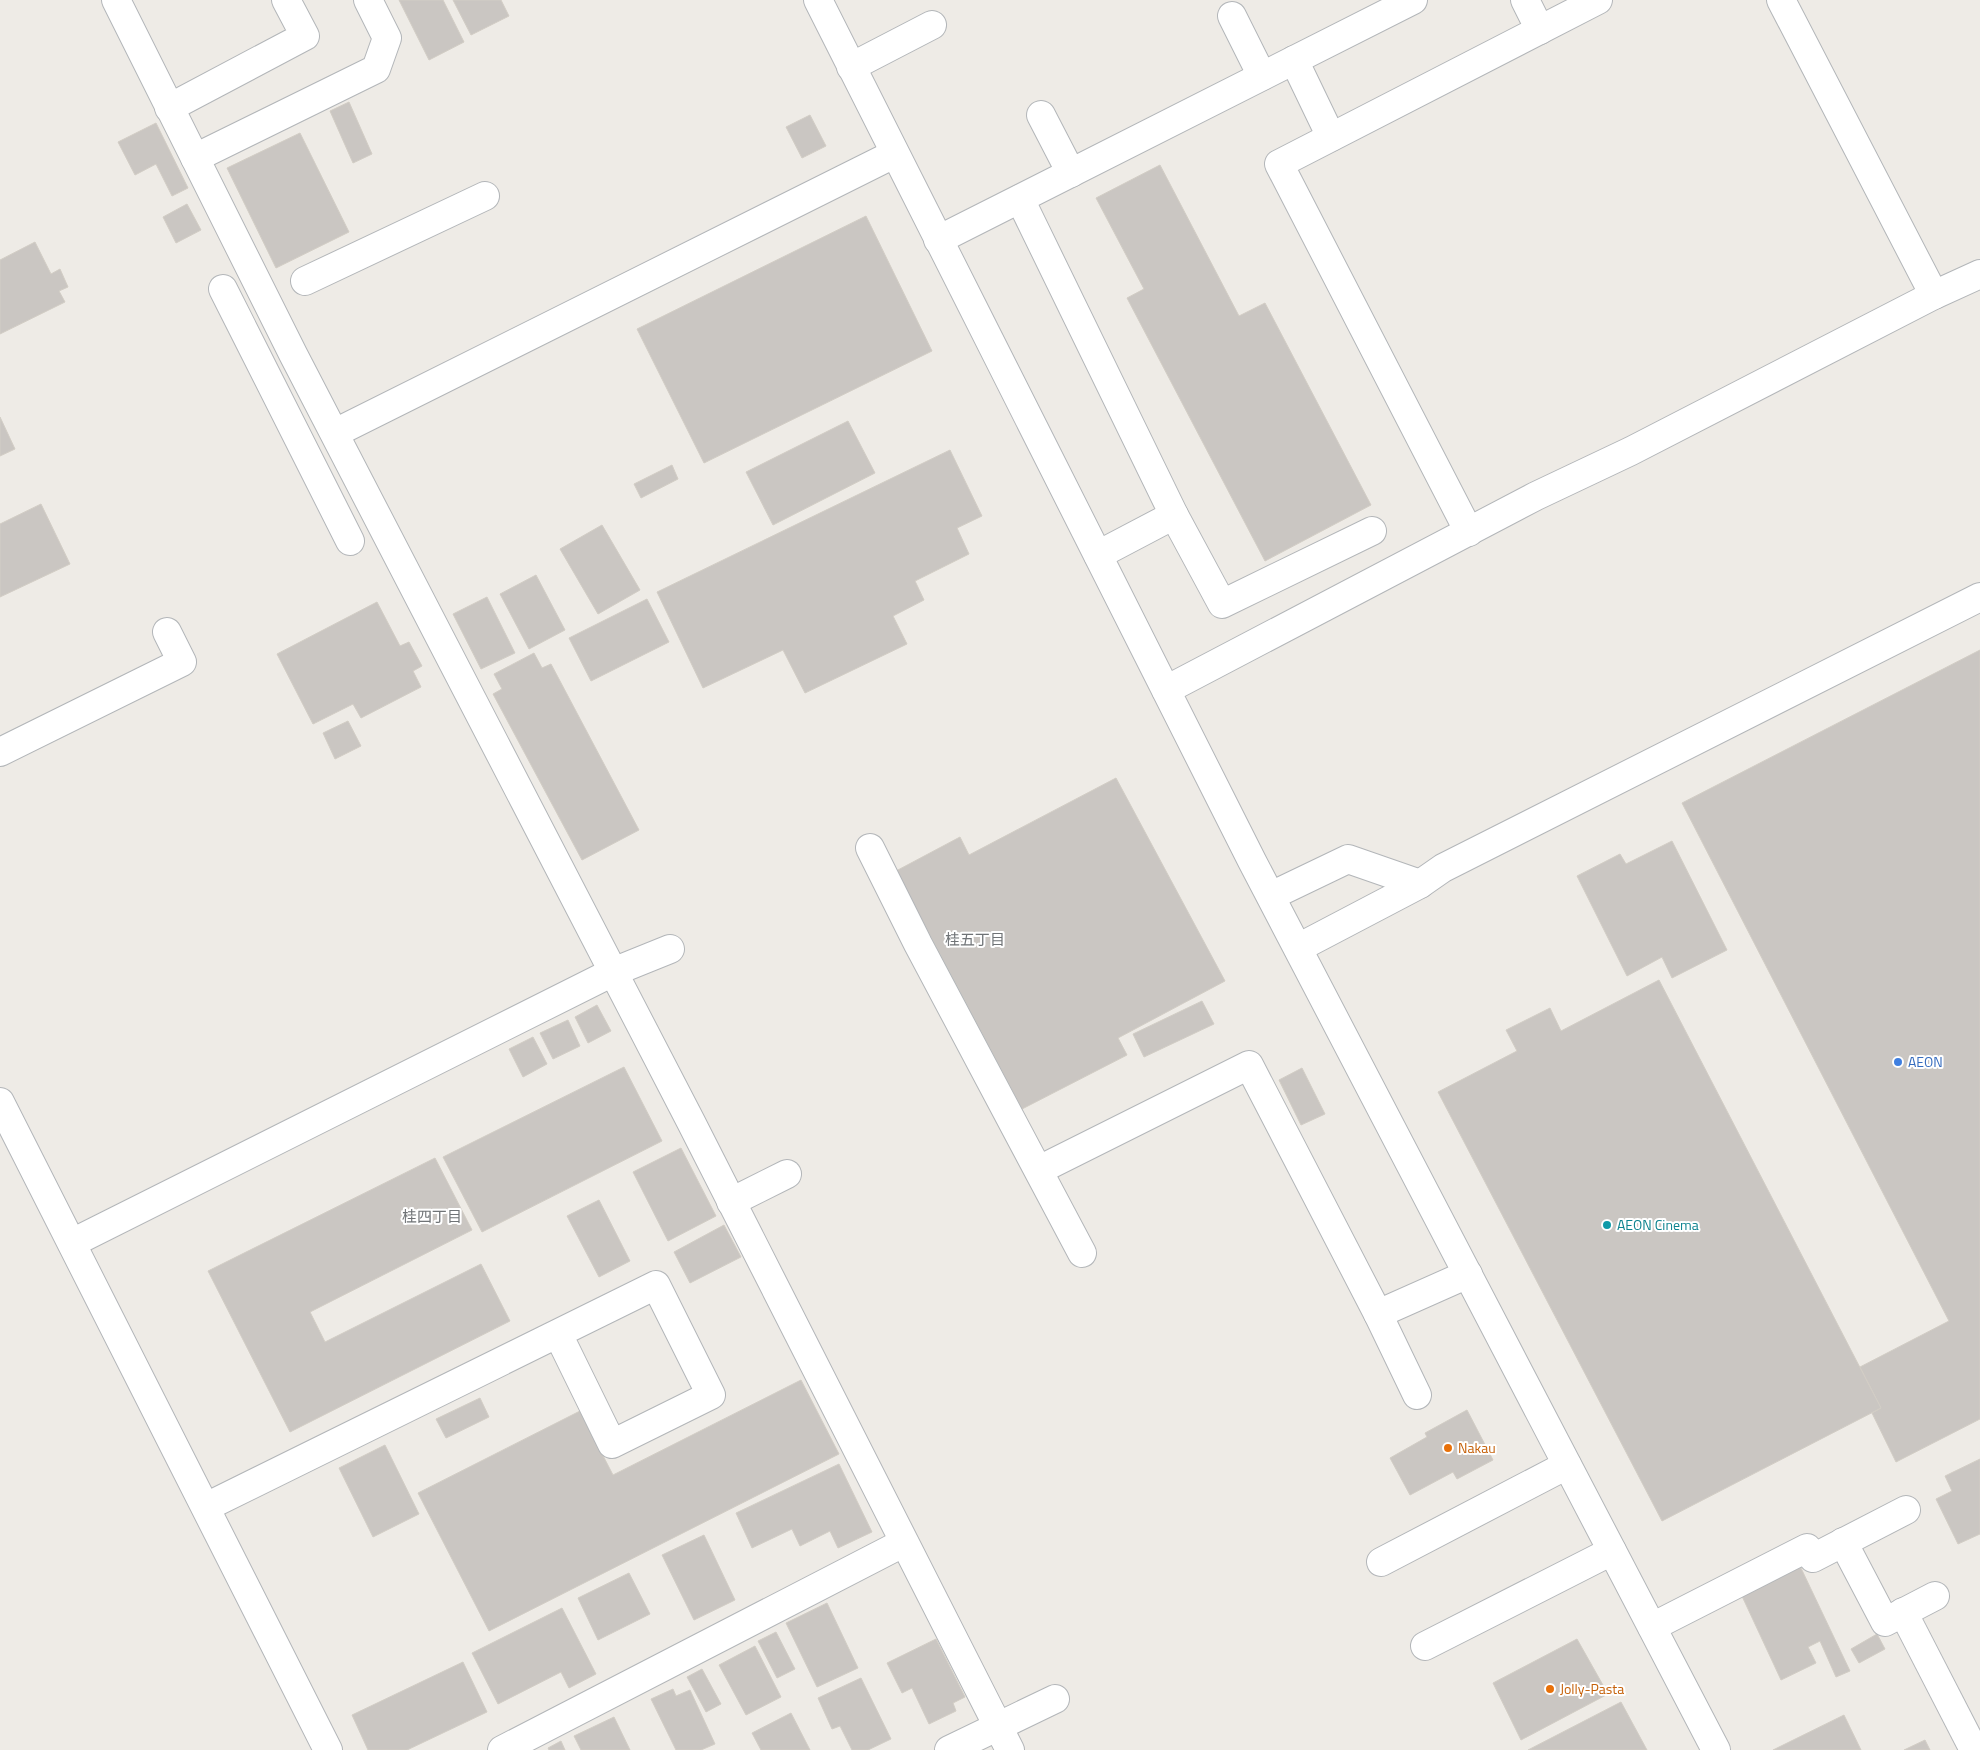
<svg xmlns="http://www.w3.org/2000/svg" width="1980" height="1750" font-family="'Titillium Web','Noto Sans JP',sans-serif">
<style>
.building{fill:#cac6c2;stroke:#d2cdc5}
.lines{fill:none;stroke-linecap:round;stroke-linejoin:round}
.minor-casing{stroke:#b3b6b9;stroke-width:30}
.minor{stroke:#fff;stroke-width:28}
.shop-dot{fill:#3f7fe0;stroke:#fff;stroke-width:2}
.culture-dot{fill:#0f9aa8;stroke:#fff;stroke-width:2}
.food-dot{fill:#e8710a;stroke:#fff;stroke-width:2}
.labels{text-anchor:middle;stroke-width:4;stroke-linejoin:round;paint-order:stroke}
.shop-label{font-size:14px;fill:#366cbe;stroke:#fff;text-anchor:start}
.culture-label{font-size:14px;fill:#0d838f;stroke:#fff;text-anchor:start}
.food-label{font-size:14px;fill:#c56008;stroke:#fff;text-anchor:start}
.neighbourhood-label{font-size:15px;fill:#6f7376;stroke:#fff}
</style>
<rect width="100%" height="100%" fill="#eeebe6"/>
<g class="building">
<path d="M399,0h44l21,42 -35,18z"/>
<path d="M453,0h48l8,16 -38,19z"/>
<path d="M349,102l23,52 -19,9 -23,-52z"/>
<path d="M810,115l16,31 -24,12 -16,-31z"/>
<path d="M156,123l32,65 -16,8 -16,-32 -21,11 -17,-33z"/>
<path d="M300,133l49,99 -73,36 -49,-100z"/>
<path d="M1160,165l79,151 26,-13 106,202 -106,56 -138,-263 17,-9 -48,-91z"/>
<path d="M187,204l14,26 -25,13 -13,-26z"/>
<path d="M866,216l66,135 -228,112 -67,-134z"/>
<path d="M35,242l16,32 9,-5 8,18 -9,4 6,11 -65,32v-74z"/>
<path d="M0,417l15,32 -15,7z"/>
<path d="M848,421l27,52 -102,52 -27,-53z"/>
<path d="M950,450l32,66 -25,12 12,26 -54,27 9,19 -31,16 14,28 -102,49 -22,-43 -80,38 -46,-96z"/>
<path d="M672,465l6,14 -37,19 -7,-14z"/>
<path d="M41,504l29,60 -70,33v-73z"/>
<path d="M602,525l38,65 -42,24 -38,-65z"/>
<path d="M536,575l29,55 -36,19 -29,-55z"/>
<path d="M487,597l28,56 -34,16 -28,-55z"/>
<path d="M647,599l22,43 -78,39 -22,-43z"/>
<path d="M377,602l23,44 9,-4 13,24 -9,5 8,16 -60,31 -8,-14 -40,20 -36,-70z"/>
<path d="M1980,650v769l-84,43 -24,-49 9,-5 -21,-41 89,-46 -267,-518z"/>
<path d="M534,653l8,15 9,-4 88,166 -57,30 -89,-166 9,-5 -8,-15z"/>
<path d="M348,721l13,25 -26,13 -12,-26z"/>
<path d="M1116,778l109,203 -107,57 9,17 -105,54 -126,-238 64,-34 9,18z"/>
<path d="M1672,841l55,109 -55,28 -10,-21 -35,19 -50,-100 43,-22 6,10z"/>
<path d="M1659,980l222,428 -219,113 -224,-429 79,-41 -11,-21 44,-22 11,23z"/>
<path d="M1202,1001l12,23 -70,33 -11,-23z"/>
<path d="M597,1005l14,26 -23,12 -13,-26z"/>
<path d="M568,1020l12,26 -27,13 -13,-26z"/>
<path d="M533,1037l14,27 -24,13 -14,-28z"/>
<path d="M624,1067l38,74 -180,91 -39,-75z"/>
<path d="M1302,1068l23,46 -24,11 -22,-45z"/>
<path d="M681,1148l35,68 -48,25 -35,-69z"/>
<path d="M435,1158l37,72 -162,82 15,30 156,-78 29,57 -220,111 -82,-161z"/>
<path d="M599,1200l31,61 -31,16 -32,-61z"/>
<path d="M724,1225l17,32 -51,26 -16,-31z"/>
<path d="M801,1380l38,74 -350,177 -71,-138 162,-82 33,64z"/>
<path d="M480,1398l9,19 -43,21 -10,-19z"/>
<path d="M1467,1410l26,50 -36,19 -4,-7 -43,23 -20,-37 37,-21 -2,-4z"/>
<path d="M385,1445l34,69 -46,23 -34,-69z"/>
<path d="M1980,1459v75l-22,10 -22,-45 16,-8 -7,-15z"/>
<path d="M839,1464l33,68 -34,16 -8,-17 -30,15 -8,-17 -40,19 -16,-35z"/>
<path d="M704,1535l31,65 -41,20 -32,-65z"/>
<path d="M1800,1566l50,105 -14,6 -16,-36 -12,6 8,16 -35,17 -40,-86z"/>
<path d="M629,1573l21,41 -52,26 -20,-42z"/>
<path d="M827,1603l31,65 -41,19 -31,-64z"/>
<path d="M562,1608l34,66 -27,14 -8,-16 -63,32 -26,-51z"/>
<path d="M776,1632l19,37 -18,9 -19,-37z"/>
<path d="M1877,1634l8,15 -26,14 -8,-14z"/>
<path d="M936,1639l29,58 -12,6 3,8 -27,13 -17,-36 -10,5 -15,-30z"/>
<path d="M1577,1639l31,55 -87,46 -28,-57z"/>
<path d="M755,1646l26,51 -35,18 -27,-50z"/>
<path d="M463,1662l24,50 -80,38h-39l-16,-35z"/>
<path d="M702,1669l19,35 -15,8 -19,-35z"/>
<path d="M861,1678l30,61 -23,11h-16l-12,-24 -8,3 -14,-31z"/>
<path d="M673,1689l3,7 14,-6 25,54 -14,6h-25l-25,-51z"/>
<path d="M1621,1702l26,48h-119z"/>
<path d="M791,1713l19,37h-49l-9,-17z"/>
<path d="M1844,1715l17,35h-88z"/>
<path d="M614,1717l16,33h-49l-7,-14z"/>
<path d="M1925,1740l5,10h-26z"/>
<path d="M561,1741l4,9h-16l-1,-2z"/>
</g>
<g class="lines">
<g class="minor-casing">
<g id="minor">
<path d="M116,0l177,354 398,768 319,628"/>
<path d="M818,0l434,861 464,889"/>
<path d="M1525,0l15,30"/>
<path d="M1781,0l153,295"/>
<path d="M1232,16l30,60"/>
<path d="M1294,60l37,77"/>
<path d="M851,67l81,-42"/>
<path d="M169,108l136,-72 -19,-36"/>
<path d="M1041,115l30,58"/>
<path d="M195,158l181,-89 11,-31 -19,-38"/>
<path d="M1020,199l154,316 -76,40"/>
<path d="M938,240l475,-240"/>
<path d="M305,281l180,-85"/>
<path d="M223,289l127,252"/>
<path d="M335,433l559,-279"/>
<path d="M1174,515l48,89 150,-73"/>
<path d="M1469,532l-190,-368 319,-164"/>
<path d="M1166,690l370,-194 95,-45 303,-156 46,-21"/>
<path d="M0,752l182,-90 -15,-30"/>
<path d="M870,848l48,96 164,309"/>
<path d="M1271,896l77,-37 72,25"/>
<path d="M1298,948l122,-64 23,-16 537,-271"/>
<path d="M0,1102l328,648"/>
<path d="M1039,1170l210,-105 129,249 39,81"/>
<path d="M731,1202l56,-28"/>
<path d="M72,1243l541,-271 57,-23"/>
<path d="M1378,1314l90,-40"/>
<path d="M206,1507l450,-222 55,110 -99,49 -54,-110"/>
<path d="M1843,1542l42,80 50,-26"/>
<path d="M1381,1562l186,-97"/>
<path d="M1903,1612l71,138"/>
<path d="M1652,1627l155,-79 6,10 93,-48"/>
<path d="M1425,1646l187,-95"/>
<path d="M502,1750l401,-207"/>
<path d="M949,1750l106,-51"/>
</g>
</g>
<use href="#minor" class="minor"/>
</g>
<circle class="shop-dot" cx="1898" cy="1062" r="5"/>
<circle class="culture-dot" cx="1607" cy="1225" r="5"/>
<g class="food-dot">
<circle cx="1448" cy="1448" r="5"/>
<circle cx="1550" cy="1689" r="5"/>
</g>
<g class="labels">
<g class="shop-label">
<text x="1908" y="1067">AEON</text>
</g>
<g class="culture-label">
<text x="1617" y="1230">AEON Cinema</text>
</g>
<g class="food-label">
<text x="1458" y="1453">Nakau</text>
<text x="1560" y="1694">Jolly-Pasta</text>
</g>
<g class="neighbourhood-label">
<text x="975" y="945">桂五丁目</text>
<text x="432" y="1222">桂四丁目</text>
</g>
</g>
</svg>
